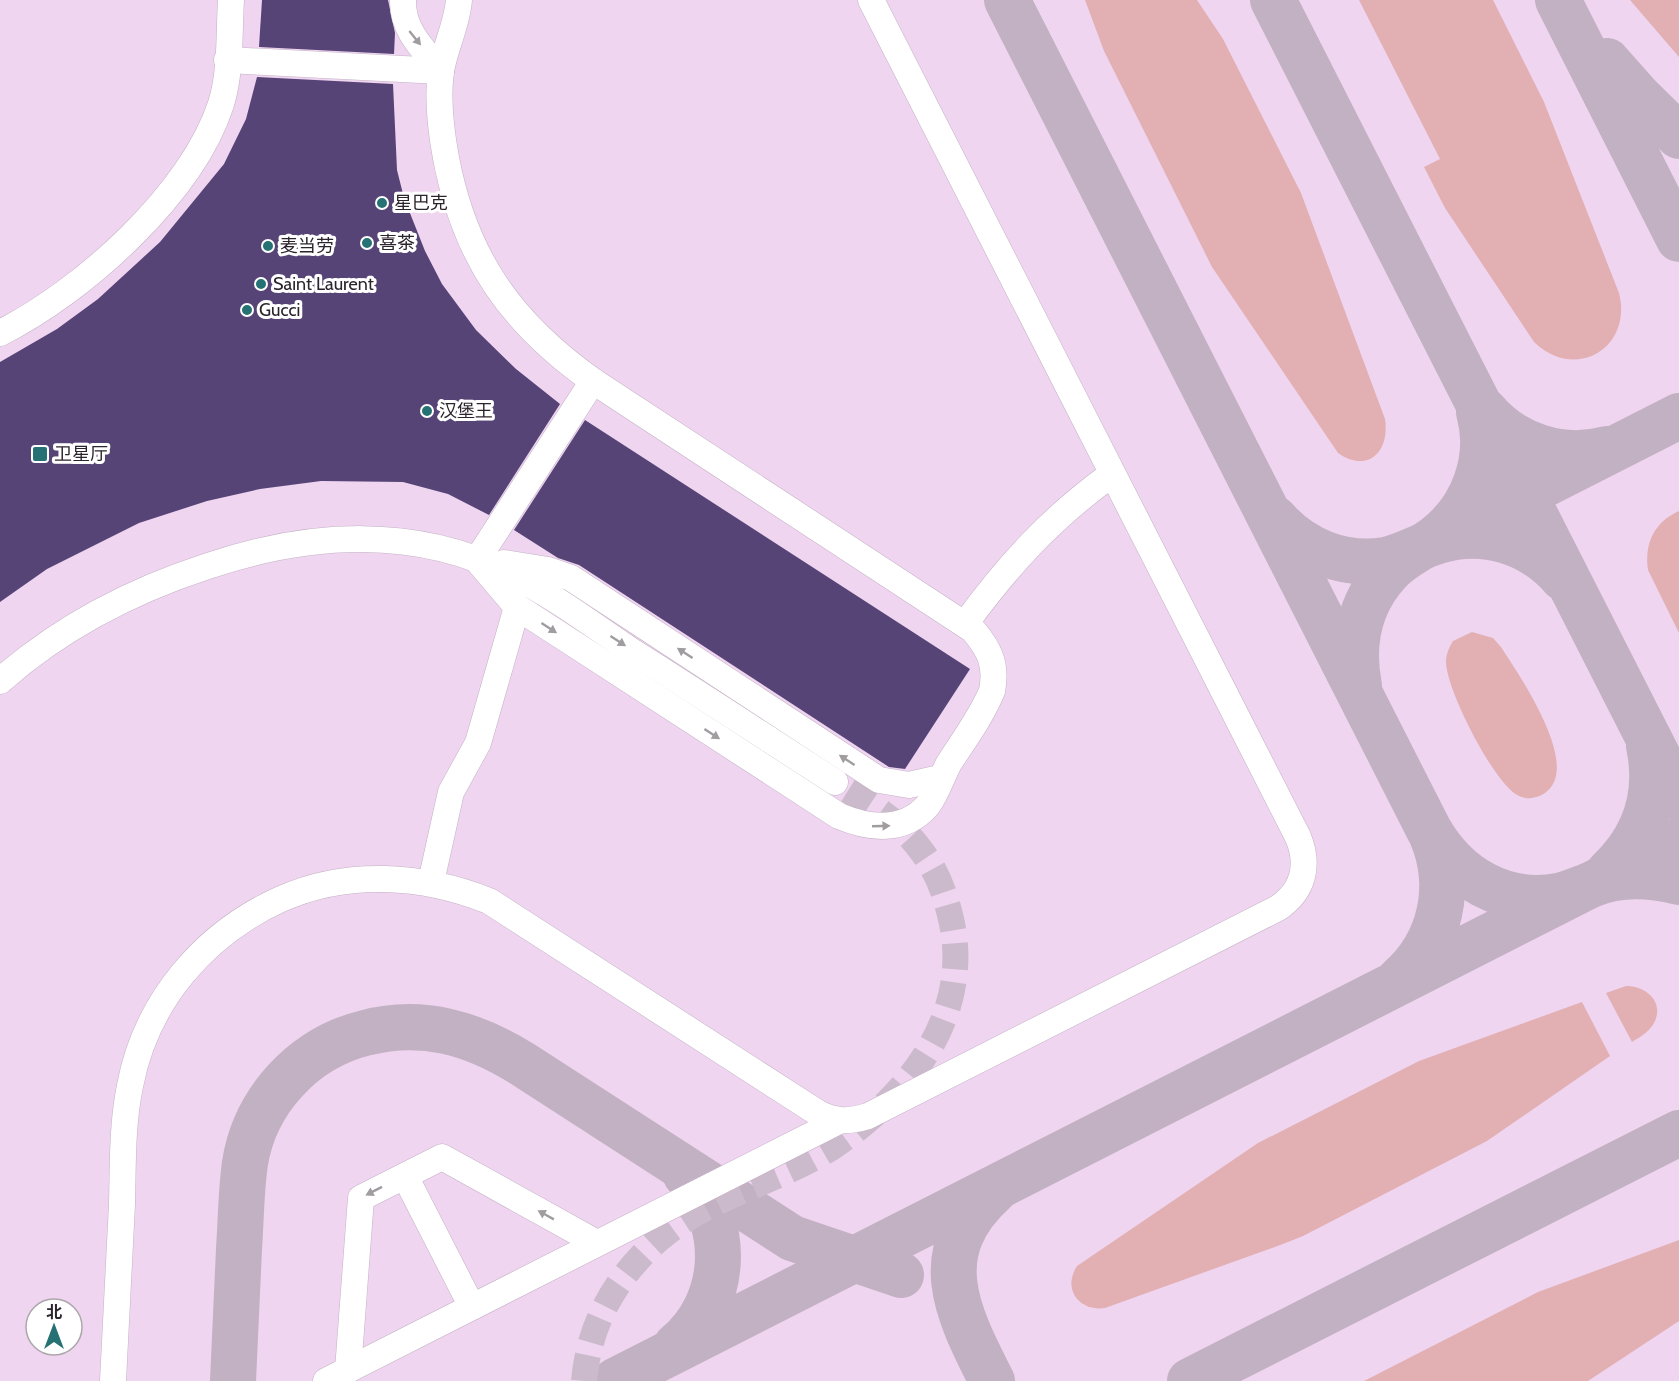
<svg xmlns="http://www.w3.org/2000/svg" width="1679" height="1381" font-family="Cabin,'Noto Sans SC',sans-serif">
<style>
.built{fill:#efd5f0;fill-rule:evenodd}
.green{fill:#e2b0b3}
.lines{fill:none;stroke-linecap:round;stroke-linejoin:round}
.taxiway{stroke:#c2b1c2;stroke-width:46}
.building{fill:#564477}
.minor-tunnel{stroke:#cbbacc;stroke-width:26;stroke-dasharray:26 13;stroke-linecap:butt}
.minor-casing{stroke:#c4b2c5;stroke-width:27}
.minor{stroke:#fff;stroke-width:26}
.oneway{fill:#a09ca0}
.poi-dot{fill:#267173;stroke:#fff;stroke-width:2}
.labels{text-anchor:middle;stroke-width:6;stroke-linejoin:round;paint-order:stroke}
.poi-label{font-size:18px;fill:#2c242c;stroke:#fff;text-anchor:start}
</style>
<rect width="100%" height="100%" fill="#f3e0f4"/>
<path class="built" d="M0,0h1679v1381h-1679zM36,1309h36v36h-36z"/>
<g class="green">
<path d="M1085,0h112l26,39 78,154 84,226c5,32 -17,55 -47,34l-126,-186 -108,-216z"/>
<path d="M1359,0h134l51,102 75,191c14,55 -44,89 -85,49l-89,-134 -21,-41 16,-8z"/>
<path d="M1630,0h49v57z"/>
<path d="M1679,511v122l-31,-63c-4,-26 6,-48 31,-59z"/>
<path d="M1472,632l21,6 8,9c18,28 82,120 44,146 -8,5 -17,7 -26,3 -24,-10 -73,-107 -73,-134 0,-8 3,-14 7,-21z"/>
<path d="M1626,986c20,0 39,16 28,37 -5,9 -14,14 -22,19l-26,-49z"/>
<path d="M1582,1002l28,54 -123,85 -184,95 -20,8 -178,64c-26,4 -43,-19 -28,-42l181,-123 161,-82z"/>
<path d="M1679,1240v81l-91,60h-224l174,-89z"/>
</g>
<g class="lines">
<g class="taxiway">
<path d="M1007,0l422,830c27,47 74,76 130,66 12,-3 23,-8 34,-12 28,-11 58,-9 86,-2"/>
<path d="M1273,0l406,798"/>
<path d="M1558,0l121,239"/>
<path d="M1607,61l32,36 40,39"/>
<path d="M1484,410c30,36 78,51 123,39"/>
<path d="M1498,508l181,-92"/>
<path d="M1274,518c28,32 69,49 112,42 18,-4 34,-14 52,-19 46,-14 94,1 125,37"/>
<path d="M1359,686c-8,-42 0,-83 30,-115 13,-14 30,-21 45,-32 39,-29 58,-80 45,-127"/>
<path d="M1609,872c36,-34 50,-78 40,-126"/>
<path d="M1400,979c41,-36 53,-93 32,-143"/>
<path d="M676,1346c52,-43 56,-122 10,-171"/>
<path d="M233,1381c2,-44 4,-88 6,-132 2,-29 2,-58 6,-86 10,-63 59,-115 120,-130 57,-15 107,0 156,30l271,175 109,37"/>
<path d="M615,1381l1064,-541"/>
<path d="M992,1381c-35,-69 -66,-128 2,-190"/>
<path d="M1190,1381l489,-248"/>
</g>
</g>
<g class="building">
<path d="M262,0h126l7,33 -1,21 -135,-7z"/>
<path d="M257,77l136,7 4,86 7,28 21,53 17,33 34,46 40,39 44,35 -71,111 -41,-21 -45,-12 -82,-1 -61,8 -53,12 -68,22 -92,46 -47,33v-240l57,-33 41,-30 62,-57 64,-78 22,-45z"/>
<path d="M585,420l385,249 -65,100 -16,-2 -310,-202 -21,-7 -44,-28z"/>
</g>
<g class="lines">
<path class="minor-tunnel" d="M584,1381c5,-57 31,-103 74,-141 50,-44 121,-58 176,-94 75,-51 139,-131 117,-227 -6,-26 -14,-48 -31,-70 -22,-30 -54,-47 -85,-67"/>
<g class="minor-casing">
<g id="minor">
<path d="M403,0c-1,30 20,49 38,71"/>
<path d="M459,0c-2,25 -14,47 -18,71 -4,28 0,60 5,87 19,100 65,165 147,223l380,249c17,20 24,35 19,61 -11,26 -28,49 -43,72 -7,13 -12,30 -21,42 -24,28 -58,24 -89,11l-322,-209 -40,-47"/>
<path d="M227,60l214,11"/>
<path d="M0,333c82,-41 192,-139 221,-229 10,-32 8,-70 10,-104"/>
<path d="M477,560l116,-179"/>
<path d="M504,563l44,7 23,8 308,202 30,5 31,-7"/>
<path d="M965,624c44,-60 86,-106 147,-150"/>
<path d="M0,681c61,-54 131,-90 208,-115 101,-34 210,-41 306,10 42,21 80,50 119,76 68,43 135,87 202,130"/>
<path d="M431,882l20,-90 27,-49 39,-136"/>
<path d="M405,1176l67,131"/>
<path d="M348,1370l13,-172 81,-41 155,86"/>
<path d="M113,1381c3,-59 6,-118 9,-177 1,-39 0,-80 8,-118 16,-85 74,-152 151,-187 67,-30 143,-24 208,2l329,212c17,9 31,9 50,3l410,-208c25,-17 32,-42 20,-71l-427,-837"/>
<path d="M326,1381l513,-260"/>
</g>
</g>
<use href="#minor" class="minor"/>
</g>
<defs><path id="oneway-solid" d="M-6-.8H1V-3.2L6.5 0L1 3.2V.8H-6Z" transform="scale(1.5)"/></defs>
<g class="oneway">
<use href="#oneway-solid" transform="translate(415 38) rotate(51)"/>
<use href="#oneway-solid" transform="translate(549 628) rotate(33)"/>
<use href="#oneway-solid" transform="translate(618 641) rotate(33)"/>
<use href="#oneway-solid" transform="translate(685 653) rotate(-147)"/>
<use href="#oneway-solid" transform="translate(712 734) rotate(33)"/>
<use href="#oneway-solid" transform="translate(847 760) rotate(-147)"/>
<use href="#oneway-solid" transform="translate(881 826) rotate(-2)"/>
<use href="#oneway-solid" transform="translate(374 1191) rotate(153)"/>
<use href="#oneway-solid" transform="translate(546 1215) rotate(-151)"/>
</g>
<g class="poi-dot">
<circle cx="382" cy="203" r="6"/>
<circle cx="367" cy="243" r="6"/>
<circle cx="268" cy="246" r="6"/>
<circle cx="261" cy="284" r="6"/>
<circle cx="247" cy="310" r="6"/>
<circle cx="427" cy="411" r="6"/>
<rect x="32" y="446" width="16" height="16" rx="3"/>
</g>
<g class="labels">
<g class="poi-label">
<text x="394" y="209">星巴克</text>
<text x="379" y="249">喜茶</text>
<text x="280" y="252">麦当劳</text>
<text x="273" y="290">Saint Laurent</text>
<text x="259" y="316">Gucci</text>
<text x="439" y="417">汉堡王</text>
<text x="54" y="460">卫星厅</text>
</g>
</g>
<g transform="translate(54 1327)"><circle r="28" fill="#ffffff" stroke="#aba7ab" stroke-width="1.5"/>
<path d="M0-4.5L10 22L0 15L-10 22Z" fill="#267173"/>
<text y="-9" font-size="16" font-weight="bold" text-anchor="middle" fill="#2c242c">北</text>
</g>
</svg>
